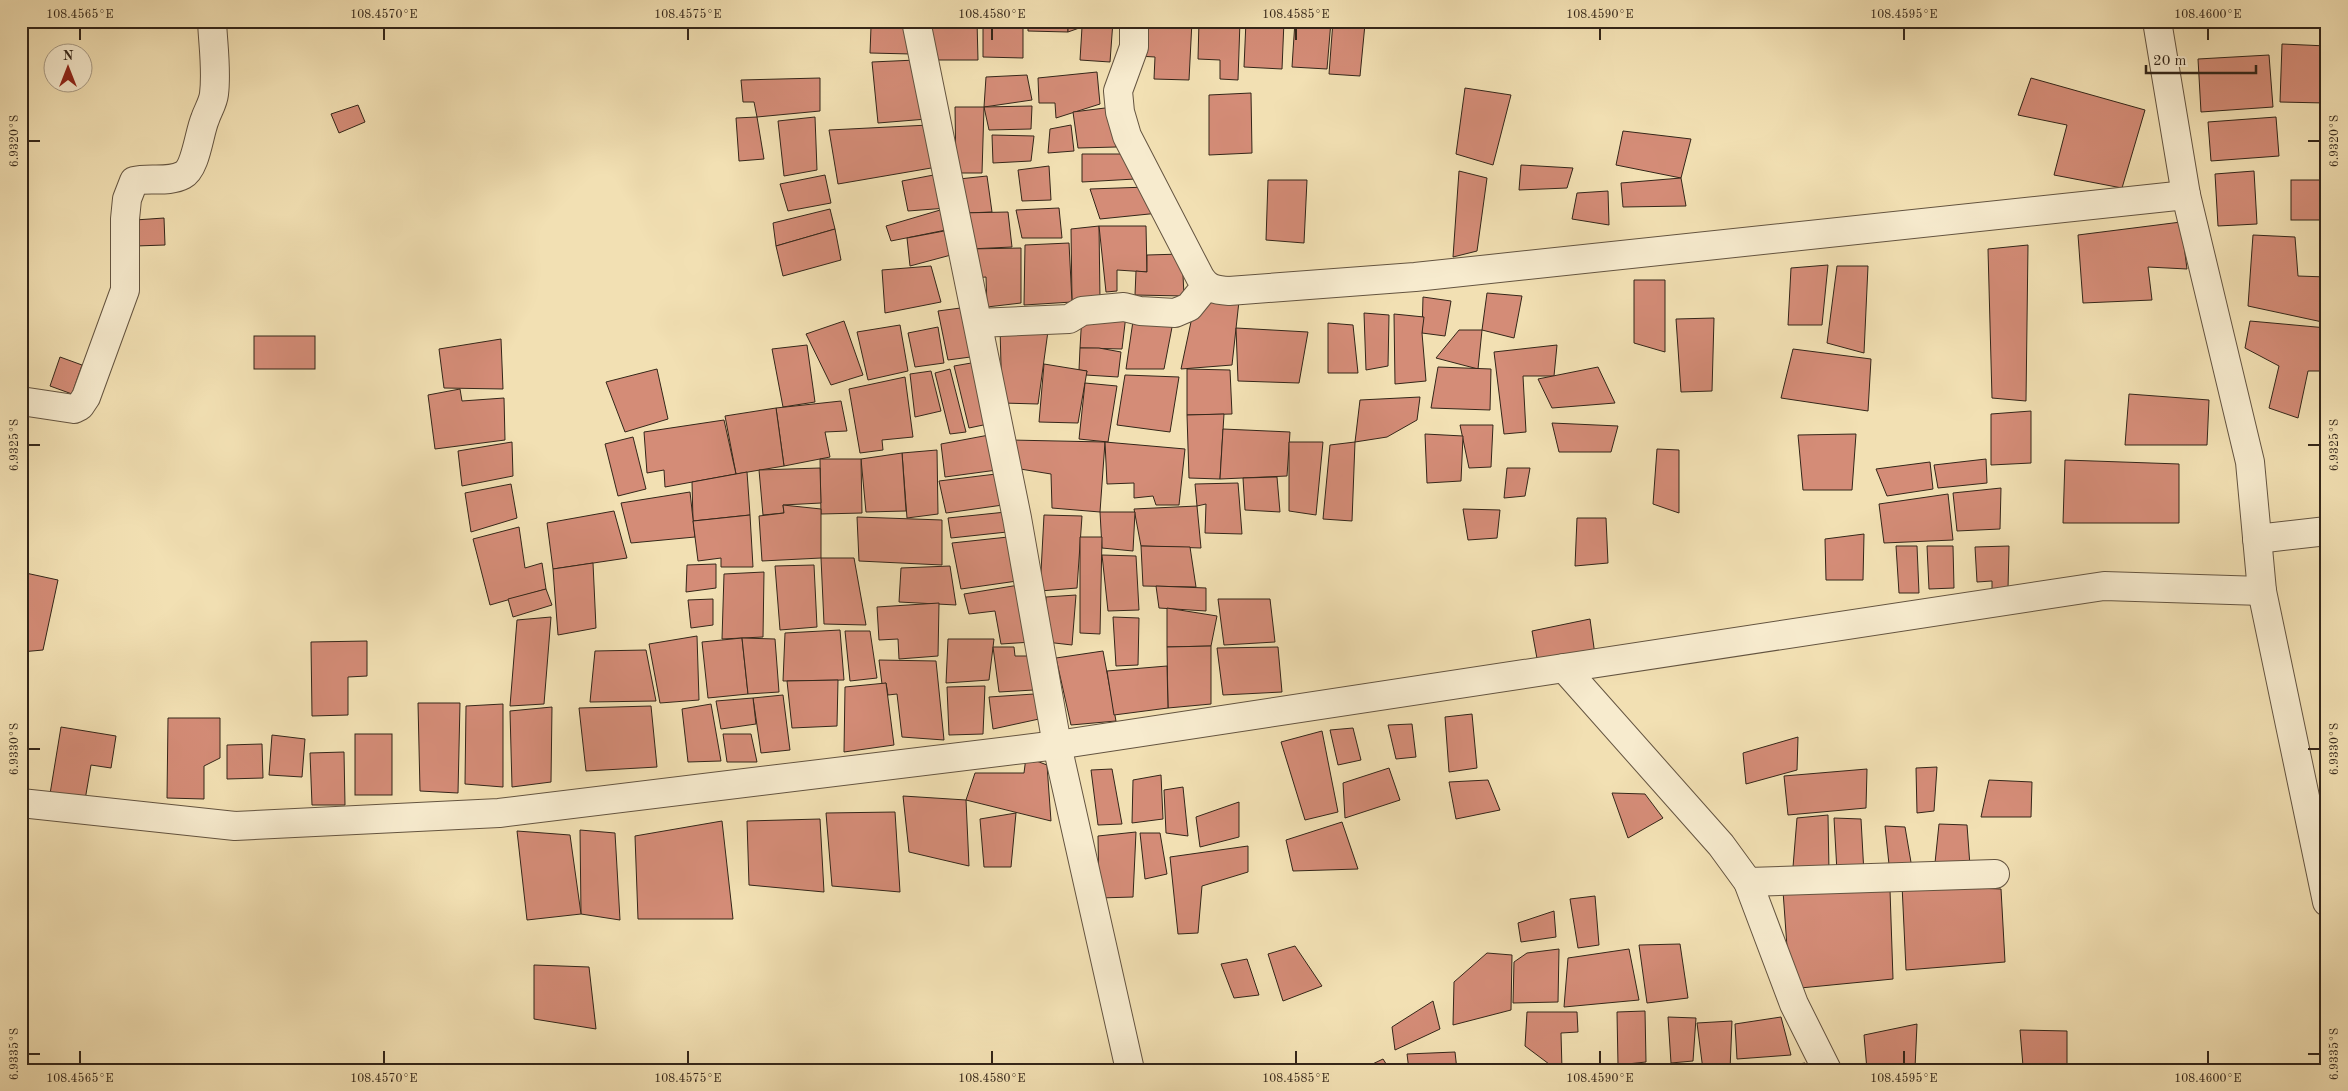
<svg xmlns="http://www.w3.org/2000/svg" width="2348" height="1091" font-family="'Old Standard TT',serif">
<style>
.building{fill:#d48c77;stroke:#342619}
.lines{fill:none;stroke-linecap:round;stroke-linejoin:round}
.street-casing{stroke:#645440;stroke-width:30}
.street{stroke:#f7ebce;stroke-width:28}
.ticks{fill:none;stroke:#342619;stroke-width:2}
.neatline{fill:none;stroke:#342619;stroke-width:2}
.ticks-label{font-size:12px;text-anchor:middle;fill:#342619}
</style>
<rect width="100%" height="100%" fill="#f2e0b3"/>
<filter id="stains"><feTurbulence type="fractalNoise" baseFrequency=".004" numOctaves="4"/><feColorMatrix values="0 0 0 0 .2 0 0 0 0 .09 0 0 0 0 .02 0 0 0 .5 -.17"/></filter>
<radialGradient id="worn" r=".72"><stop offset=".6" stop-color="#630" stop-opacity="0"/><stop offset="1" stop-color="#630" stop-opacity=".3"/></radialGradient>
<g class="building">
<path d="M825,21h87l-1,33 -41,-1 1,-26 -47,-2z"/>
<path d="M928,21h49l1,39h-50z"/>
<path d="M983,21h40v37l-40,-1z"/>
<path d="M1028,21h40v11l-40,-1z"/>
<path d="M1068,21h45l-3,41 -30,-2 2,-33 -14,5z"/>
<path d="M1139,21h53l-3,59 -35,-1 1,-22 -17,-1z"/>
<path d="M1199,21h41l-2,59 -18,-1v-19l-22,-1z"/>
<path d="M1246,21h38l-2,48 -38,-2z"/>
<path d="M1295,21h36l-4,48 -35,-2z"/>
<path d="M1333,21l32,3 -5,52 -31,-2z"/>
<path d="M2282,44l45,2v85h-3l1,-28 -45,-1z"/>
<path d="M2269,55l4,52 -72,5 -3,-53z"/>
<path d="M916,60l11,59 -49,4 -6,-61z"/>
<path d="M1097,72l3,32 -44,14 -1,-15h-16l-1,-25z"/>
<path d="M1027,75l5,25 -48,7 2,-30z"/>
<path d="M820,78v33l-63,6 -3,-15h-11l-2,-22z"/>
<path d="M2031,78l114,32 -23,78 -68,-13 13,-50 -49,-10z"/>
<path d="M1465,88l46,7 -18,70 -37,-11z"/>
<path d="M1251,93l1,60 -43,2v-60z"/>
<path d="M358,105l7,17 -26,11 -8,-19z"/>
<path d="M1032,106l-1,23 -42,1 -5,-23z"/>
<path d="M955,107h29l-2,66h-26z"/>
<path d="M1113,107l3,40 -38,1 -5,-36z"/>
<path d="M757,117l7,42 -25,2 -3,-43z"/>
<path d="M815,117l2,53 -33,6 -6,-55z"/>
<path d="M2276,117l3,39 -68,5 -3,-39z"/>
<path d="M929,125l8,42 -99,17 -9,-54z"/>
<path d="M1071,125l3,26 -26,2 2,-24z"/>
<path d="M1623,131l68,8 -10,39 -65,-13z"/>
<path d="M992,135l42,1 -3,25 -38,2z"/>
<path d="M1082,154h47l6,25 -53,3z"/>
<path d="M1521,165l52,3 -6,20 -48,2z"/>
<path d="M1049,166l2,34 -29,1 -4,-31z"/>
<path d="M1459,171l28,7 -10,73 -24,6z"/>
<path d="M2254,171l3,53 -39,2 -3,-52z"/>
<path d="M939,174l8,34 -39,3 -6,-30z"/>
<path d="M825,175l6,28 -43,8 -8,-27z"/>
<path d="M987,176l5,36 -26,1 -7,-34z"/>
<path d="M1681,178l5,28 -63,1 -2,-24z"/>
<path d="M1268,180h39l-3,63 -38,-3z"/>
<rect x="2291" y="180" width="36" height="40"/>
<path d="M1147,187l12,26 -59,6 -10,-30z"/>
<path d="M1608,191l1,34 -37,-6 5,-26z"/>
<path d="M947,208l4,21 -60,12 -5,-15z"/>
<path d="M1059,208l3,30h-40l-6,-28z"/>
<path d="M830,209l5,20 -59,17 -3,-23z"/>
<path d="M1008,212l4,35 -43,2 -9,-36z"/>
<path d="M164,218l1,27 -29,1 -1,-26z"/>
<path d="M2181,222l6,47 -39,-2 4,33 -69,3 -5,-68z"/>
<path d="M1099,226l1,73 -28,3 -1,-73z"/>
<path d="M1099,226h47l1,46 -30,-2v21l-11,1z"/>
<path d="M835,229l6,31 -58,16 -7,-30z"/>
<path d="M944,231l7,24 -41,11 -3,-28z"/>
<path d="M2253,235l42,2 3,39 29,1v46l-79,-17z"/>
<path d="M1069,243l3,59 -48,3 1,-60z"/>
<path d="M2028,245l-2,156 -34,-3 -4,-149z"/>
<path d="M1021,248v55l-34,4 -1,-30 -13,1 -4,-29z"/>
<path d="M1182,254l2,42 -49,-1 1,-24 11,1v-17z"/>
<path d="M1828,265l-6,60h-34l3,-57z"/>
<path d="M931,266l10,36 -56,11 -3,-43z"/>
<path d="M1837,266h31l-4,87 -37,-10z"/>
<path d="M1634,280h31v72l-31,-9z"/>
<path d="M1487,293l35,3 -8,42 -32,-8z"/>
<path d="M1423,297l28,4 -6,35 -23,-3z"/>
<path d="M1239,301l-7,64 -51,4 14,-66z"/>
<path d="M968,307l10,49 -30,4 -10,-49z"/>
<path d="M1364,313l25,2 -1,51 -22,4z"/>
<path d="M1082,314l44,1 -4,34 -42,-1z"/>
<path d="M1394,314l30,3 -2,16 4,48 -31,3z"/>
<path d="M1714,318l-2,73 -31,1 -5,-73z"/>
<path d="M844,321l19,54 -32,10 -25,-51z"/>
<path d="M1133,321l40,1 -9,47h-38z"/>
<path d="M2250,321l77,7v43h-19l-10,47 -29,-10 10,-42 -34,-18z"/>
<path d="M1328,323l25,2 5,48h-30z"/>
<path d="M900,325l8,46 -40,9 -11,-48z"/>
<path d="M938,327l6,36 -29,4 -7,-34z"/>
<path d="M1000,328l48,3 -10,73 -36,-1z"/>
<path d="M1236,328l72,4 -9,51 -61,-2z"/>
<path d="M1459,330h23l-4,39 -42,-11z"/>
<rect x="254" y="336" width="61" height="33"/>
<path d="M501,339l2,50 -59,-1 -5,-39z"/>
<path d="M807,345l8,57 -32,5 -11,-58z"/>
<path d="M1557,345l-3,31h-31l3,56 -22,2 -10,-82z"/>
<path d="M1080,348h19l22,4 -3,25 -32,-2 1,-4 -8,-1z"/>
<path d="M1793,349l78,10 -3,52 -87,-13z"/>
<path d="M60,357l22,8 -10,29 -22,-8z"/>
<path d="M977,362l11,62 -19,4 -15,-62z"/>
<path d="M1044,364l43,7 -9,52 -39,-1z"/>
<path d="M1438,367l53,2 -1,41 -59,-2z"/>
<path d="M1598,367l17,36 -63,5 -14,-29z"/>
<path d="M657,369l11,50 -43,13 -19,-50z"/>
<path d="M950,369l16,63 -16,2 -15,-61z"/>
<path d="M1187,369l43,1 2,44 -45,1z"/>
<path d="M931,371l10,40 -26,6 -5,-43z"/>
<path d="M1125,375l54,2 -9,55 -53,-7z"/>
<path d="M905,377l8,60 -31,3 1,10 -23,3 -11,-64z"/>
<path d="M1085,383l32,3 -9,56 -29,-3z"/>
<path d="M460,389l2,12 42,-3 1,42 -70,9 -7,-54z"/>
<path d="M2129,394l80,6 -2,45h-82z"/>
<path d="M1420,397l-3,23 -30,17 -32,5 5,-42z"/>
<path d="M841,401l6,30 -22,1 5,25 -46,9 -8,-58z"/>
<path d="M776,408l8,58 -48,8 -11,-58z"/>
<path d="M2031,411v52l-40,2v-51z"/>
<path d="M1224,414l-4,65 -31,-1 -2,-63z"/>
<path d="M724,420l12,54 -71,13 -1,-17 -17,3 -3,-41z"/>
<path d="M1552,423l66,3 -7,26h-52z"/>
<path d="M1460,425h33l-2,42 -22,1z"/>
<path d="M1223,429l67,3 -3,44 -67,3z"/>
<path d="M1425,434l38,2 -2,45 -34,2z"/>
<path d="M1856,434l-4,56h-49l-5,-55z"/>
<path d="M989,435l8,35 -52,7 -4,-33z"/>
<path d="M633,437l13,52 -28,7 -13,-52z"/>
<path d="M1010,440l95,2 -5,70 -48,-4 -1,-34 -37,-6z"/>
<path d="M512,442l1,34 -51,10 -4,-35z"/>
<path d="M1105,442l80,7 -6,56h-23l-3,-9 -19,2v-15l-27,1z"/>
<path d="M1289,442h34l-7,73 -27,-4z"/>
<path d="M1355,442l-3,79 -29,-2 7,-74z"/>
<path d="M1657,449l22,1v63l-26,-9z"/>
<path d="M937,450l1,64 -31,4 -5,-65z"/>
<path d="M902,453l4,58 -40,1 -5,-53z"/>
<path d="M820,459h41l1,54 -41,1z"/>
<path d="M1986,459l1,24 -49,5 -4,-23z"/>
<path d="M2065,460l114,4v59h-116z"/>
<path d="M1930,462l3,27 -46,7 -11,-27z"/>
<path d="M820,468l1,35 -38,2 1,8 -21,2 -4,-45z"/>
<path d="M1507,468h23l-5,28 -21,2z"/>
<path d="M747,472l3,43 -57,6 -1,-39z"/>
<path d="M996,474l7,31 -57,8 -7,-32z"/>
<path d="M1277,477l3,35 -35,-2 -2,-32z"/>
<path d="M1238,483l4,51 -37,-1 1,-29 -9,2 -2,-22z"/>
<path d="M511,484l6,34 -46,14 -6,-39z"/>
<path d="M2001,488l-1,41 -43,2 -4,-38z"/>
<path d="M690,492l5,45 -64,6 -10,-40z"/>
<path d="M1948,494l5,46 -69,3 -5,-39z"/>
<path d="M783,505l38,4v49l-59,3 -3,-45 25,-3z"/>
<path d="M1197,506l4,42 -60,-2 -7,-37z"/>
<path d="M1463,509l37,1 -3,28 -29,2z"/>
<path d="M614,511l13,47 -74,11 -6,-46z"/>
<path d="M1006,512l1,20 -56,6 -3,-20z"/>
<path d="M1100,512h35l-2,39 -31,-3z"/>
<path d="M750,515l3,52h-32v-9l-23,3 -5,-40z"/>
<path d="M1044,515l38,1 -5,72 -37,3z"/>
<path d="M857,517l85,3v45l-83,-4z"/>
<path d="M1577,518h29l2,45 -33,3z"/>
<path d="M519,527l6,41 17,-5 4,26 -56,16 -17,-66z"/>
<path d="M1864,534l-1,46h-37l-1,-41z"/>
<path d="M1008,537l9,44 -56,8 -9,-46z"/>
<path d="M1080,537h22l-2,97 -20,-1z"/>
<path d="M1141,546l49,1 6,40 -53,-1z"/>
<path d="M1896,546h21l2,47h-20z"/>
<path d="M1927,546h26l1,42 -25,1z"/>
<path d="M2009,546l-1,43h-16v-8l-15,1 -2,-35z"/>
<path d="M1102,555l34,1 3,54 -31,1z"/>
<path d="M821,558h33l12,67 -42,-1z"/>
<path d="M593,563l3,65 -38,7 -5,-66z"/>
<path d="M716,564v24l-30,4 1,-27z"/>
<path d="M814,565l3,62 -37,3 -5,-64z"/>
<path d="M950,566l6,39 -57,-3 2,-34z"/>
<path d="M21,572l37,8 -15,70 -22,2z"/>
<path d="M764,572l-1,65 -41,2 2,-65z"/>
<path d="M1019,585l13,57 -31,2 -6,-33 -26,3 -5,-20z"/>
<path d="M1156,586l50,2v23l-47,-3z"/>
<path d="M546,589l6,16 -39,12 -5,-18z"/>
<path d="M1076,595l-4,50 -26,-3v-45z"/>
<path d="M713,599v26l-22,3 -3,-28z"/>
<path d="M1218,599h52l5,43 -51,3z"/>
<path d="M939,603l-1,53 -39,3 -1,-20 -19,1 -2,-33z"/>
<path d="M1167,608l50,8 -6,30 -44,1z"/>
<path d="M551,617l-7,87 -34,2 7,-86z"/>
<path d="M1113,617l26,1 -1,47 -22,1z"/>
<path d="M1590,619l5,36 -57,9 -6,-33z"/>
<path d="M840,630l4,50 -61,1 2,-48z"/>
<path d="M845,631h25l7,47 -27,3z"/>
<path d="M697,636l2,64 -39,3 -11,-59z"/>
<path d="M742,638l6,56 -40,4 -6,-56z"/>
<path d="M742,638l33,1 4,53 -31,2z"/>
<path d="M948,639h46l-5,41 -43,3z"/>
<path d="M367,641v35l-19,1v38l-36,1 -1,-74z"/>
<path d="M1211,646v58l-43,4 -1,-61z"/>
<path d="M993,647h21l1,9h17l2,34 -35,2z"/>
<path d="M1278,647l4,45 -59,3 -6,-47z"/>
<path d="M646,650l10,51 -66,1 5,-51z"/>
<path d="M1103,651l13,70 -45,4 -15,-67z"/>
<path d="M879,660l57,1 8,79 -42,-3 -5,-43 -9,1 -2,-12 -4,1z"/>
<path d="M1167,666l1,42 -54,7 -7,-44z"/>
<path d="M838,680l-1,46 -45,2 -5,-47z"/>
<path d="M886,683l8,62 -50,7 1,-65z"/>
<path d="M985,686l-2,48 -34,1 -2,-48z"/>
<path d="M1034,694l5,25 -46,10 -4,-32z"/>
<path d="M783,695l7,55 -29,3 -8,-55z"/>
<path d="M753,698l3,26 -35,5 -5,-28z"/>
<path d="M418,703h42l-2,90 -38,-2z"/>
<path d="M503,704v83l-38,-3 1,-78z"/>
<path d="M711,704l10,57 -33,1 -6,-53z"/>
<path d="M651,706l6,61 -71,4 -7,-63z"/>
<path d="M552,707l-1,75 -39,5 -2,-76z"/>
<path d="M1472,714l5,54 -28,4 -4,-55z"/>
<path d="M168,718h52v40l-16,8v33l-37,-1z"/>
<path d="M1412,724l4,33 -20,2 -8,-34z"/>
<path d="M61,727l55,9 -5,32 -20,-3 -6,35 -35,-6z"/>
<path d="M1353,728l8,32 -23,5 -8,-35z"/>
<path d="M1322,731l16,81 -33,8 -24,-78z"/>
<rect x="355" y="734" width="37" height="61"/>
<path d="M723,734h28l6,28h-30z"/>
<path d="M272,735l33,4 -3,38 -33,-2z"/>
<path d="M1798,737l-1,33 -51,14 -3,-31z"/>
<path d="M262,744l1,34 -36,1v-34z"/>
<path d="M344,752l1,53h-33l-2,-52z"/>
<path d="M1026,757l21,8 4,56 -85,-21 9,-27h49z"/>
<path d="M1937,767l-3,44 -17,2 -1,-45z"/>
<path d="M1389,768l11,32 -55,18 -2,-35z"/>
<path d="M1112,769l10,55 -24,1 -7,-55z"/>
<path d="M1867,769l-1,39 -78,7 -4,-39z"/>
<path d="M1161,775l2,44 -31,4 1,-43z"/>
<path d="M1488,780l12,30 -44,9 -7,-37z"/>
<path d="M1989,780l43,2 -1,35h-50z"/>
<path d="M1183,787l5,49 -22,-3 -2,-43z"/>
<path d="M1612,793l33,1 18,24 -35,20z"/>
<path d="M903,796l63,4 3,66 -60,-14z"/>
<path d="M1239,802v35l-39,10 -4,-30z"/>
<path d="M895,812l5,80 -68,-6 -6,-73z"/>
<path d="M1016,813l-5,54h-27l-4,-48z"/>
<path d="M1828,815l1,57 -36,-5 4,-49z"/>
<path d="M1834,818l27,1 3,55 -27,-2z"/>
<path d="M820,819l4,73 -75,-7 -2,-64z"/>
<path d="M722,821l11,98h-95l-3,-83z"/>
<path d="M1342,822l16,47 -65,2 -7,-31z"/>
<path d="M1939,824l28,1 3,41 -35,-3z"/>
<path d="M1885,826l20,1 8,47h-23z"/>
<path d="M580,830l35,3 5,87 -39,-6z"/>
<path d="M517,831l53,4 11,79 -54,6z"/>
<path d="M1136,832l-3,65 -34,1 -1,-62z"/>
<path d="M1140,833h20l7,41 -22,5z"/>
<path d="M1248,846v26l-46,14 -4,47 -20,1 -8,-77z"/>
<path d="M1902,885l99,4 4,73 -99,8z"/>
<path d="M1890,890l3,89 -103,10 -7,-98z"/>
<path d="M1595,896l4,49 -21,3 -8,-49z"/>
<path d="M1554,911l2,26 -35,5 -3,-19z"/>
<path d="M1680,944l8,54 -41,5 -8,-58z"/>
<path d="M1295,946l27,40 -39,15 -15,-47z"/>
<path d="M1559,949l-1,53 -45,1 1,-41 13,-9z"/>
<path d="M1629,949l10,51 -75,7 4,-49z"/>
<path d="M1487,953l25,2 -1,55 -58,15 1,-43z"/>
<path d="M1247,959l12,36 -25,3 -13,-34z"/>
<path d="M534,965l55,2 7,62 -62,-10z"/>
<path d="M1433,1001l7,28 -45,21 -3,-23z"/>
<path d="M1645,1011l1,51 -28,3 -1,-53z"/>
<path d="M1527,1012h50l1,20 -17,1 1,37h-5l-32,-24z"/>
<path d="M1668,1017l28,1 -3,43 -22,2z"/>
<path d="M1781,1017l10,38 -54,4 -2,-35z"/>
<path d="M1732,1021l-2,49h-27l-6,-47z"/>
<path d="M1917,1024l-2,44 -48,2 -3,-35z"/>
<path d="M2020,1030l47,1v37l-44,-2z"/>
<path d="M1455,1052l2,18h-48l-2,-16z"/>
<path d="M1383,1059l7,11h-30z"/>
<path d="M1805,1063l2,7h-33l-1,-2z"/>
</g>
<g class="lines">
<g class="street-casing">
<g id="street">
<path d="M916,21l101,497 40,227 73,325"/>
<path d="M1134,21v26l-16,44 2,21 7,24 73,141c8,12 15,13 29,14l186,-14 771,-82"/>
<path d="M2157,21l29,174 64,267 12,129 65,311"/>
<path d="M978,323l91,-4 13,-8 42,-4 16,4 35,2 14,-6 17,-21"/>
<path d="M21,401l53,8 6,-3 6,-9 39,-107v-71l2,-20 7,-18c15,-4 34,2 49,-6 13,-7 16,-42 22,-56 3,-9 8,-16 9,-25 3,-24 -1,-49 -2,-73"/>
<path d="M2257,539l70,-8"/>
<path d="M1564,668l157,177 27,37 46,122 33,66"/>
<path d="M21,803l214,23 264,-13 558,-68 1047,-159 158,5"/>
<path d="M1748,882l247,-8"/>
</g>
</g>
<use href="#street" class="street"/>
</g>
<path class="ticks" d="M80,28v12M384,28v12M688,28v12M992,28v12M1296,28v12M1600,28v12M1904,28v12M2208,28v12M28,141h12M2308,141h12M28,445h12M2308,445h12M28,749h12M2308,749h12M80,1051v13M384,1051v13M688,1051v13M992,1051v13M1296,1051v13M1600,1051v13M1904,1051v13M2208,1051v13M28,1054h12M2308,1054h12"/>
<rect width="2348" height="1091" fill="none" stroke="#f2e0b3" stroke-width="55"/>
<g transform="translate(68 68)"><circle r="24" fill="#f7ebce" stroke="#a99c86"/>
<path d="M0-4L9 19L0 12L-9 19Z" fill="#8f2418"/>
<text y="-8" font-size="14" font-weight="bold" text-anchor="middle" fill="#342619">N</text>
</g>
<path d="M2146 65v8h110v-8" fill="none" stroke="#342619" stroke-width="2.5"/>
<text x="2153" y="65" font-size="15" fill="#342619" stroke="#f7ebce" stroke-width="4" paint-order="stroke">20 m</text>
<rect x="28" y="28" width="2292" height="1036" class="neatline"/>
<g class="ticks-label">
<text x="80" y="18">108.4565°E</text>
<text x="384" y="18">108.4570°E</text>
<text x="688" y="18">108.4575°E</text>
<text x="992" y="18">108.4580°E</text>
<text x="1296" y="18">108.4585°E</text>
<text x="1600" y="18">108.4590°E</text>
<text x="1904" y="18">108.4595°E</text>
<text x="2208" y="18">108.4600°E</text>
<text transform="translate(14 141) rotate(-90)" y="4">6.9320°S</text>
<text transform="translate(2334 141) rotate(-90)" y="4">6.9320°S</text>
<text transform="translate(14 445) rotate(-90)" y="4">6.9325°S</text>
<text transform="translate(2334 445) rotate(-90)" y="4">6.9325°S</text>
<text transform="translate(14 749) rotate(-90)" y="4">6.9330°S</text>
<text transform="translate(2334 749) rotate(-90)" y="4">6.9330°S</text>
<text transform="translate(14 1054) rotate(-90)" y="4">6.9335°S</text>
<text transform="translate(2334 1054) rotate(-90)" y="4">6.9335°S</text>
<text x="80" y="1082">108.4565°E</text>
<text x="384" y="1082">108.4570°E</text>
<text x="688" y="1082">108.4575°E</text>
<text x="992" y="1082">108.4580°E</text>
<text x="1296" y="1082">108.4585°E</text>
<text x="1600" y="1082">108.4590°E</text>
<text x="1904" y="1082">108.4595°E</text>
<text x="2208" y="1082">108.4600°E</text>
</g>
<rect width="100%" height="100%" filter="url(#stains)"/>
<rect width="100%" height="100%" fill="url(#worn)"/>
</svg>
